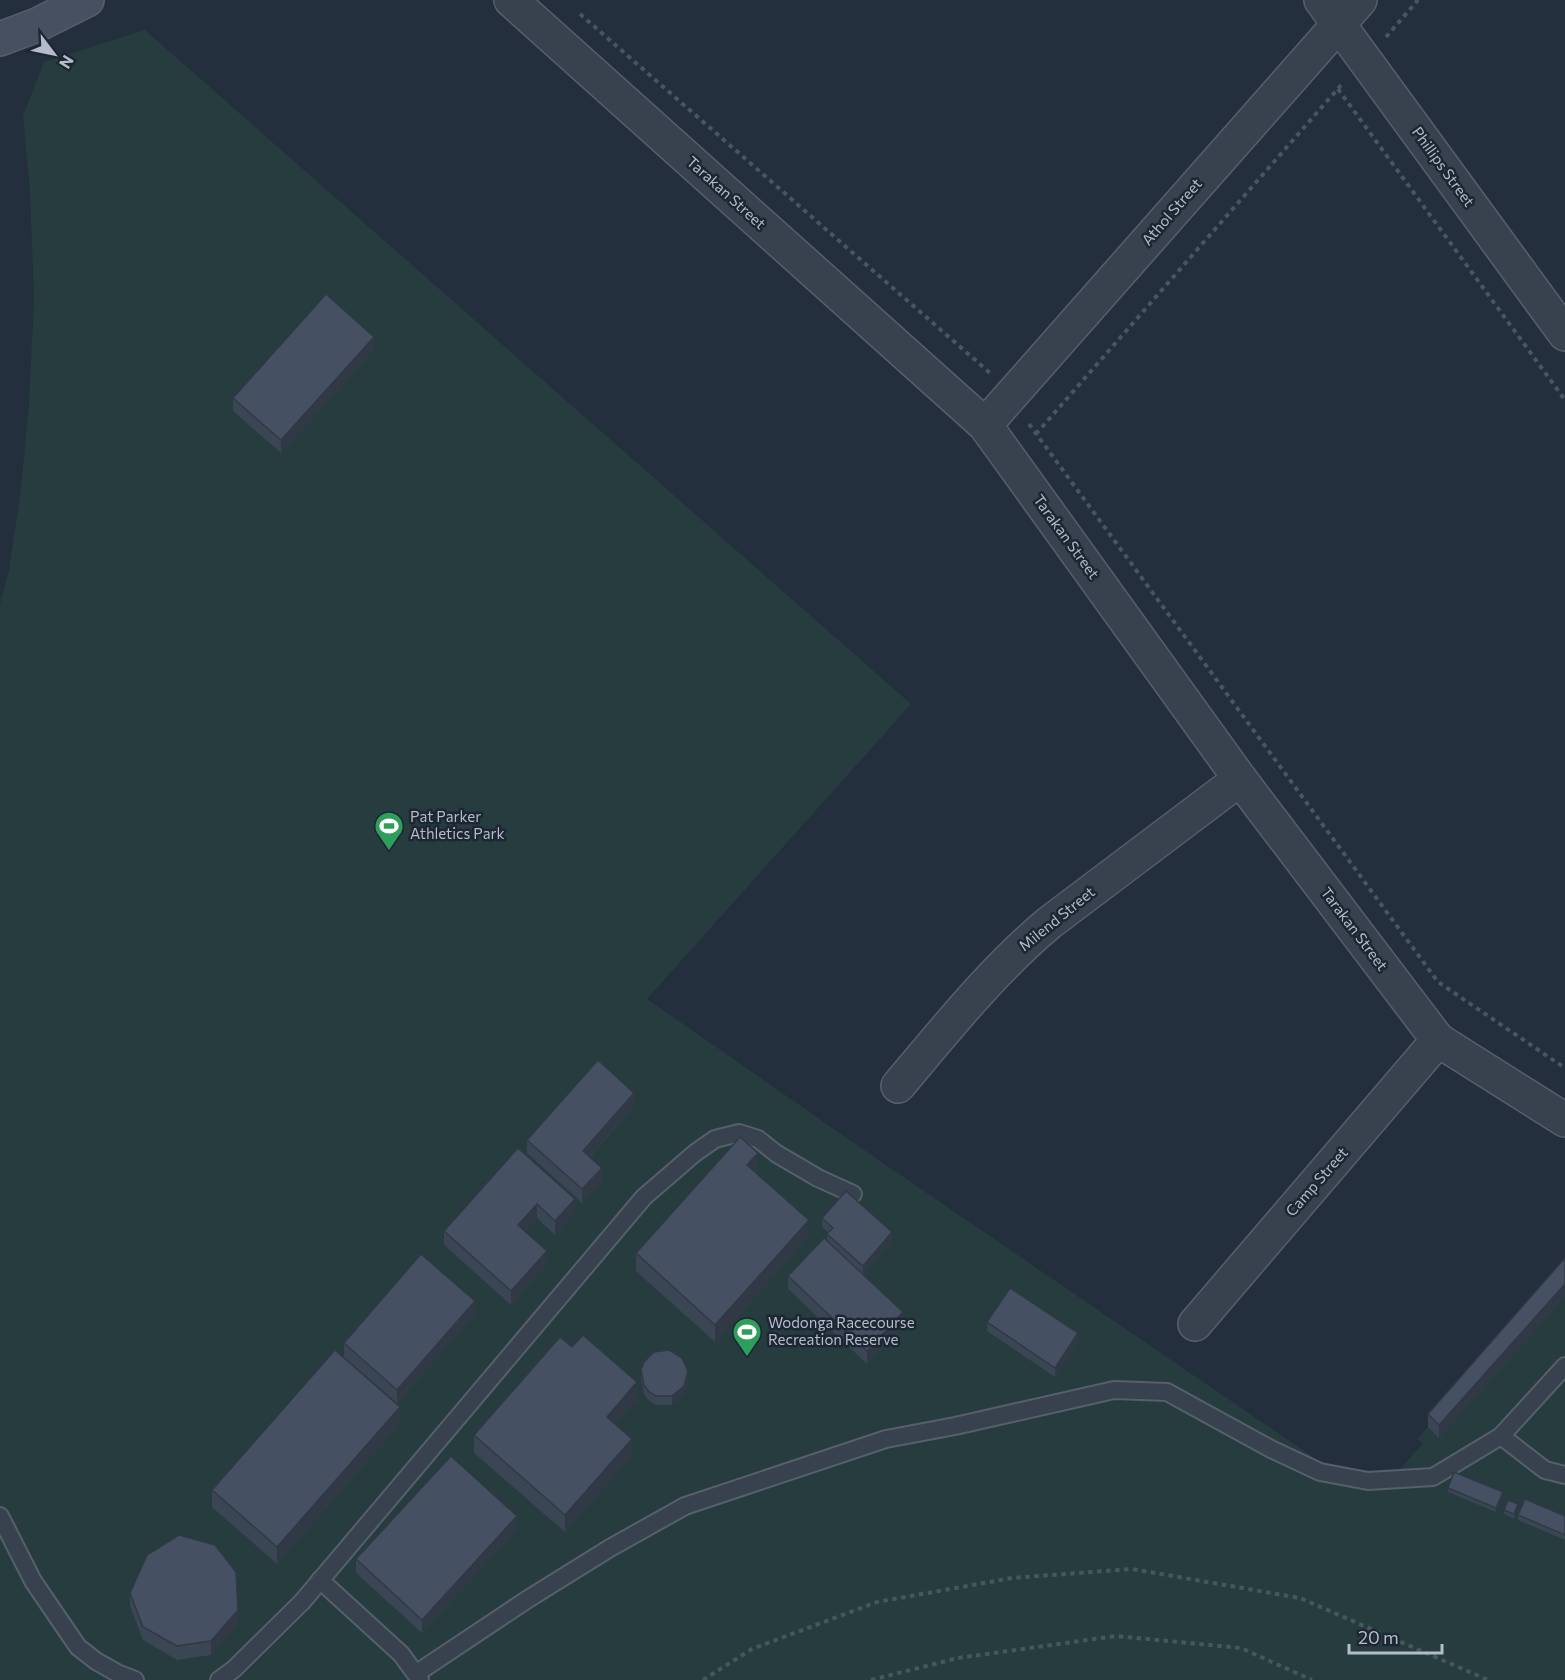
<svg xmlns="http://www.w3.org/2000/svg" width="1565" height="1680" font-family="Commissioner,sans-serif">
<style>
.green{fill:#263c3f}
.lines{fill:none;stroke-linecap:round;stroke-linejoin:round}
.lane-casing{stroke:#565f6c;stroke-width:20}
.street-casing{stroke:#565f6c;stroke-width:36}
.secondary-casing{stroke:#565f6c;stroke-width:36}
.path{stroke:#44595c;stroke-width:4;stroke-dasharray:4.5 4.5;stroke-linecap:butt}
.lane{stroke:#38414e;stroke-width:16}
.street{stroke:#38414e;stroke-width:33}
.secondary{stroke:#465061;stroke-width:33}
.wall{fill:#3b4654}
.shaded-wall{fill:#303945}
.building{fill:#455162;stroke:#303945;stroke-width:1.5}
.labels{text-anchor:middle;stroke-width:5;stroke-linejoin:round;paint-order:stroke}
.street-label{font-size:15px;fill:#b4bcc9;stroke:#1d2633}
.poi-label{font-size:15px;fill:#b4bcc9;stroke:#1d2633;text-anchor:start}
</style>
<rect width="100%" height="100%" fill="#242f3e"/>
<path class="green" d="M145,30l766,674 -264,295 233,162 458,313 57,1 28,-32 -6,-4 148,-168v409h-1565v-1076l9,-34 12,-81 8,-86 5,-104 -4,-108 -7,-75 21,-54z"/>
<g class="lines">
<g class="lane-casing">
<g id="lane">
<path d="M1501,1436l44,34 20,5"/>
<path d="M0,1516l33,65 45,66 18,14 21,12 18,7"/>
<path d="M320,1580l81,74 19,26"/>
<path d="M417,1673l111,-74 82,-51 75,-42 201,-67 69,-13 159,-36 53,2 104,57 49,23 48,9 65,-4 68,-41 64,-70"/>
<path d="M219,1680l15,-11 68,-67 342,-405 51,-44 20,-14 24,-6 19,6 19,15 41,24 35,16"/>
</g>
</g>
<g class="street-casing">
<g id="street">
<path d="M511,0l474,425 255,354 198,261 127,80"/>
<path d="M1321,0l244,334"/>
<path d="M985,425l375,-425"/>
<path d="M898,1086c48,-57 94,-115 151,-163l191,-144"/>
<path d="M1195,1324l243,-284"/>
</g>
</g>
<g class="secondary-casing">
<path id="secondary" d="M0,39l37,-14 50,-25"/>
</g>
<g class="path">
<path d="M580,14l410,359"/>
<path d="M1386,37l32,-37"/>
<path d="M1338,89l227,311"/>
<path d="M1029,424l409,558 127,86"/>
<path d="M1036,434l306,-350"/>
<path d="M703,1680l49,-31 125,-47 135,-24 120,-9 168,29 188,82"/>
<path d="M871,1680l87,-22 158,-22 125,12 71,32"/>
</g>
<use href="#lane" class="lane"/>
<use href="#street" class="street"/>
<use href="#secondary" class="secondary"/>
</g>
<g class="wall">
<path d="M374,350l-93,103 -48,-42v-13z"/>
<path d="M634,1106l-44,51 12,24 -20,22 -55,-50v-13z"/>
<path d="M518,1148l57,64 -20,23 -18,-17 -12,13 22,33 -36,41 -67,-60v-14z"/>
<path d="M758,1170l-2,3 53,64 -94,105 -79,-71v-18z"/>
<path d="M822,1218l70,23 -29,34 40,51 -36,38 -79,-75v-13l39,-34v-8l2,-1 -7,-6z"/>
<path d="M1565,1258v39l-126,141 -11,-11v-13z"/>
<path d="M475,1314l-78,89 -53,-46v-14z"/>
<path d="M987,1322l91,20 -23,35 -68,-46z"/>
<path d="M572,1347l65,53 -22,24 17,32 -67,76 -91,-79v-18z"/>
<path d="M641,1370l47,10 -4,15 -12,10h-16l-7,-4 -5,-7 -3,-15z"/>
<path d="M400,1424l-123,140 -65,-57v-17z"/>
<path d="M1448,1488l55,8 -7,16 -48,-20z"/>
<path d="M1518,1508l-4,11 -10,-5v-4z"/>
<path d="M1518,1515l47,1v24l-47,-20z"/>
<path d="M517,1530l-95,103 -66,-60v-14z"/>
<path d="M130,1593l108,30 -27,32 -34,5 -34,-20 -13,-34z"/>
</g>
<g class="shaded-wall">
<path d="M374,337v13l-93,103v-13z"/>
<path d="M634,1093v13l-51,58v-13z"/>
<path d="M758,1153v17l-11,12v-17z"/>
<path d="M602,1168v13l-20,22v-14z"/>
<path d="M575,1199v13l-20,23v-14z"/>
<path d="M537,1204v14l-19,21v-14z"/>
<path d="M809,1220v17l-94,105v-17z"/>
<path d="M892,1232v9l-29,34v-9z"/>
<path d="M547,1251v13l-36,41v-14z"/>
<path d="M1565,1284v13l-126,141v-13z"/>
<path d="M475,1301v13l-78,89v-13z"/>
<path d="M903,1312v14l-36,38v-13z"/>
<path d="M1078,1333v9l-23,35v-9z"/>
<path d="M688,1371v9l-4,15 -12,10v-9z"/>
<path d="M637,1382v18l-30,34v-17z"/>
<path d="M400,1407v17l-123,140v-17z"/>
<path d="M632,1439v17l-67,76v-17z"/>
<path d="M1503,1492v4l-7,16v-4z"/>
<path d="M1518,1504v4l-4,11v-5z"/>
<path d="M517,1516v14l-95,103v-13z"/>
<path d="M238,1610v13l-27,32v-14z"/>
</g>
<g class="building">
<path d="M326,294l48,43 -93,103 -48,-42z"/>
<path d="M598,1060l36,33 -51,58 19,17 -20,21 -55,-49z"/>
<path d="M740,1137l18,16 -11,12 62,55 -94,105 -79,-72z"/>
<path d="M518,1148l57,51 -20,22 -18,-17 -19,21 29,26 -36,40 -67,-60z"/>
<path d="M846,1191l46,41 -29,34 -36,-32 6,-6 -11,-10z"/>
<path d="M824,1238l79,74 -36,39 -79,-75z"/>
<path d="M421,1254l54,47 -78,89 -53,-47z"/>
<path d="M1565,1258v26l-126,141 -11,-11z"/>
<path d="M1010,1288l68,45 -23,35 -68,-46z"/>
<path d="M583,1335l54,47 -30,35 25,22 -67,76 -91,-80 86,-98 12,10z"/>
<path d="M335,1350l65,57 -123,140 -65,-57z"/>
<path d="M669,1350l13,8 6,13 -4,15 -12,10h-16l-7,-4 -5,-7 -3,-15 3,-8 10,-10z"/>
<path d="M451,1456l66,60 -95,104 -66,-61z"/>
<path d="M1454,1472l49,20 -7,16 -48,-20z"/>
<path d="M1525,1499l40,17v19l-47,-20z"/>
<path d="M1508,1500l10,4 -4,10 -10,-4z"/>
<path d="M179,1535l36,10 21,27 2,38 -27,31 -34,5 -34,-19 -13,-34 17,-38z"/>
</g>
<defs>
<g id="stadium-pin" transform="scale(1.5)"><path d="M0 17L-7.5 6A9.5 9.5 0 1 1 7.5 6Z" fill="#2e9e5b" stroke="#1d2633"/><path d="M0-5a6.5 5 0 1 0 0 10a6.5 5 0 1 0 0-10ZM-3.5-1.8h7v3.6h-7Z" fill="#fff"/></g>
</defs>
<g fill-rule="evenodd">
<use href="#stadium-pin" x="389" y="826"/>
<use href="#stadium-pin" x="747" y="1332"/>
</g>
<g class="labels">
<g class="street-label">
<text transform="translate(1443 167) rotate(54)" y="5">Phillips Street</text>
<text transform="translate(726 193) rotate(42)" y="5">Tarakan Street</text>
<text transform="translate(1172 212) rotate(-49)" y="5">Athol Street</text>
<text transform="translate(1066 537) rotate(54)" y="5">Tarakan Street</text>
<text transform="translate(1057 919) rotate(-39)" y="5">Milend Street</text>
<text transform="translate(1354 929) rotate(53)" y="5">Tarakan Street</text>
<text transform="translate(1317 1182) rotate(-49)" y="5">Camp Street</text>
</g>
<g class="poi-label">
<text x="410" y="822">Pat Parker<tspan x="410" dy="17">Athletics Park</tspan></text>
<text x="768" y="1328">Wodonga Racecourse<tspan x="768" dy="17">Recreation Reserve</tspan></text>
</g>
</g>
<g transform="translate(54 54) rotate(122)" stroke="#1d2633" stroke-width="4.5" paint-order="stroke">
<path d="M0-4.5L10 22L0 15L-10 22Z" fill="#b4bcc9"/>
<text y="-9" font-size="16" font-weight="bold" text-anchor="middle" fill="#b4bcc9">N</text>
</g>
<path d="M1349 1644v9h93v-9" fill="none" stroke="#b4bcc9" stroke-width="3"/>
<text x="1358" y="1644" font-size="18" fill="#b4bcc9" stroke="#1d2633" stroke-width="4.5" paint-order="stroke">20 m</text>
</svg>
